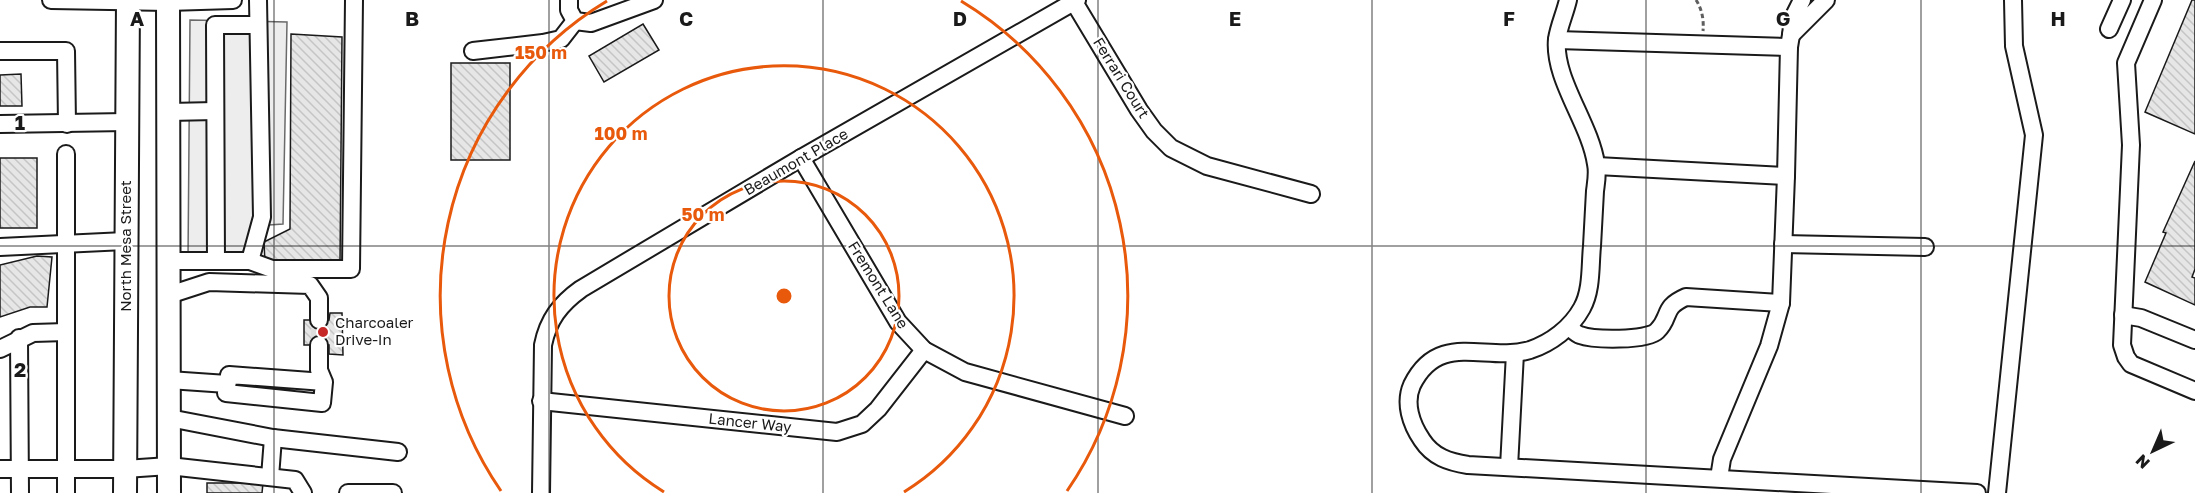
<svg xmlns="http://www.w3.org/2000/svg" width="2195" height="493" font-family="'Golos Text',sans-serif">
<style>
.parking{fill:#ededed;stroke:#6a6a6a;stroke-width:1.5}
.building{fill:url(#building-back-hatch);stroke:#1a1a1a;stroke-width:1.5}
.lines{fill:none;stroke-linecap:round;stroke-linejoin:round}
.minor-tunnel{stroke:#ddd;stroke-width:16;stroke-dasharray:16 8;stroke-linecap:butt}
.minor-casing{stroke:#1a1a1a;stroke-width:20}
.major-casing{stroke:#1a1a1a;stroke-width:26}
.path{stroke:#5f5f5f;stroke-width:3;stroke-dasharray:4.5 3;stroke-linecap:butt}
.minor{stroke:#fff;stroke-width:16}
.major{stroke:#fff;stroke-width:22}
.grid{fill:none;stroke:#1a1a1a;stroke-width:1.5;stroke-opacity:0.55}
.ring{fill:none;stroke:#e8590c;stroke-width:3}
.poi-dot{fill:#c62828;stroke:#fff;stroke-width:2}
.labels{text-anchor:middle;stroke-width:4.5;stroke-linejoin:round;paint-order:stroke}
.street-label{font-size:15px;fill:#1a1a1a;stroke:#fff}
.poi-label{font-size:15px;fill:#1a1a1a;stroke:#fff;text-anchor:start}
.grid-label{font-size:20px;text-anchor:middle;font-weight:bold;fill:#1a1a1a;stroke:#fff;stroke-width:4.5;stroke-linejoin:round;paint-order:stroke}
.centre{fill:#e8590c;stroke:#fff;stroke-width:3}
.ring-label{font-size:18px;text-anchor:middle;font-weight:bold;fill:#e8590c;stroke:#fff;stroke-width:4.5;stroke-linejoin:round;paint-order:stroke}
</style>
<defs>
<pattern id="building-back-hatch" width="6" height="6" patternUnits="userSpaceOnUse" patternTransform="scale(1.5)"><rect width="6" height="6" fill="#e6e6e6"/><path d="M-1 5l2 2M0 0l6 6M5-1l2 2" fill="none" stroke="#c5c5c5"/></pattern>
</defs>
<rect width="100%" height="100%" fill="#fff"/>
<path class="parking" d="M190,20l97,2 -4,202 -30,2 -13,33 -52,1z"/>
<g class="building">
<path d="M2192,0h3v134l-50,-22z"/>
<path d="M643,24l16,26 -55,32 -15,-26z"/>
<path d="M291,34l51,3 -2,227 -75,-1 -1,-21 26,-13z"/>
<rect x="451" y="63" width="59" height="97"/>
<path d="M21,74l1,32h-22v-31z"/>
<rect x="0" y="158" width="37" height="70"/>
<path d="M2195,161v108l-3,8 3,1v27l-50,-23 21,-49 -3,-1z"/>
<path d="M37,256l15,1 -5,50h-17l-30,10v-52z"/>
<path d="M330,313h12l1,42 -14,-1v-9h-25v-25h25z"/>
<path d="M207,483h56l-1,10h-55z"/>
</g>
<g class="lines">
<path class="minor-tunnel" d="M319,345v-25"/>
<g class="minor-casing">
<g id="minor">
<path d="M51,0l117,2 65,-2"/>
<path d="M569,0v10l6,11 16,2 63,-23"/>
<path d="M1568,0c-3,13 -9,26 -11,39 -4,40 33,84 39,125 2,9 0,19 -1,27 -1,19 -2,37 -3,55 -2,20 0,44 -10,62 -11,20 -31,35 -52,42 -44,13 -91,-20 -118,35 -8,18 -1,39 10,55 11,17 27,22 46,25l509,28"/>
<path d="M1802,0l-9,18 -2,17 35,-35"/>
<path d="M2153,0l-27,63 5,82 -9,200 4,12 5,7 64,27"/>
<path d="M1074,2l65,108 15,21 17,17 36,18 104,28"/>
<path d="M2109,29l13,-29"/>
<path d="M1557,40l232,7"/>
<path d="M0,51h66l1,73"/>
<path d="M473,51l70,-8 18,-4 14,-18"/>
<path d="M169,112l46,-1"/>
<path d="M0,124l127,-2"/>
<path d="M801,158l97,164 26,28 41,22 160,44"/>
<path d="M1597,166l189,10"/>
<path d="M1783,244l142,3"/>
<path d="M0,247l125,-6"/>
<path d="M169,261h81l22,8h79l3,-269"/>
<path d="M216,261l-1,-236h43"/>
<path d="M250,261l12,-44 -4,-217"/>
<path d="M169,295l40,-13 101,3 9,13v22"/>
<path d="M2123,315l18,3 54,22"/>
<path d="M1569,327c3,2 7,7 11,8 13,5 67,6 77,-4 15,-15 4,-23 29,-34l95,6"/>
<path d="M19,338l1,155"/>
<path d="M319,345v25l5,12 -2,21 -96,-10 3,-18 95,7"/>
<path d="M0,349l33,-16 33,-1"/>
<path d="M169,380l58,4"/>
<path d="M541,401l296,31 25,-8 16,-15 46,-59"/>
<path d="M169,418l104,20 125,14"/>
<path d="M1509,467l6,-114"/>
<path d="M0,469h125l44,-3 126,14 8,13"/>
<path d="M270,477l3,-39"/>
<path d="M1719,478l3,-19 47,-113 12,-43 5,-127 3,-129 2,-12"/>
<path d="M66,493v-339"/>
<path d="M348,493h45"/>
<path d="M541,493l2,-148c5,-25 17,-41 38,-56l220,-131 276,-158"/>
<path d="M1997,493l37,-358 -20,-89 -1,-46"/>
</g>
</g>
<g class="major-casing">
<g id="major">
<path d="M168,0l1,493"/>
<path d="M125,493l3,-493"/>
</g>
</g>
<path class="path" d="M1696,0c6,9 8,20 7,31"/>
<use href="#minor" class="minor"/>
<use href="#major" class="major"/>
</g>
<path class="grid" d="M274,0v493M549,0v493M823,0v493M1098,0v493M1372,0v493M1646,0v493M1921,0v493M0,246h2195"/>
<g class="ring">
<circle cx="784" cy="296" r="115"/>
<path d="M664 492A230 230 0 1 1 904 492"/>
<path d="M501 491A344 344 0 0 1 607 1M961 1A344 344 0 0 1 1067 491"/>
</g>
<circle class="poi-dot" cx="323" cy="332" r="6"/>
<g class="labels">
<g class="street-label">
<text transform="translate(1121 78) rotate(58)" y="5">Ferrari Court</text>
<text transform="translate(796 162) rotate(-30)" y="5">Beaumont Place</text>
<text transform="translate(126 246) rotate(-90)" y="5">North Mesa Street</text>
<text transform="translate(878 285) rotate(58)" y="5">Fremont Lane</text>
<text transform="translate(750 423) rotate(6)" y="5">Lancer Way</text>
</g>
<g class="poi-label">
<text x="335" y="328">Charcoaler<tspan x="335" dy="17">Drive-In</tspan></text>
</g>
</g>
<g class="grid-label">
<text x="137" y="26">A</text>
<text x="412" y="26">B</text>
<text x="686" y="26">C</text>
<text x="960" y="26">D</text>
<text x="1235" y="26">E</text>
<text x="1509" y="26">F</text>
<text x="1783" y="26">G</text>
<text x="2058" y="26">H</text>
<text x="20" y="130">1</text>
<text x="20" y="377">2</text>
</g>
<circle cx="784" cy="296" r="9" class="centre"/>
<g class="ring-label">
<text x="541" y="59">150 m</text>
<text x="621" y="140">100 m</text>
<text x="703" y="221">50 m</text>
</g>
<g transform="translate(2153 451) rotate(224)" stroke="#ffffff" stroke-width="4.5" paint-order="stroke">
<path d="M0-4.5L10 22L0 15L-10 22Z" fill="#1a1a1a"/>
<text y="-9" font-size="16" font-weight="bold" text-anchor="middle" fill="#1a1a1a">N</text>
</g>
</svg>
